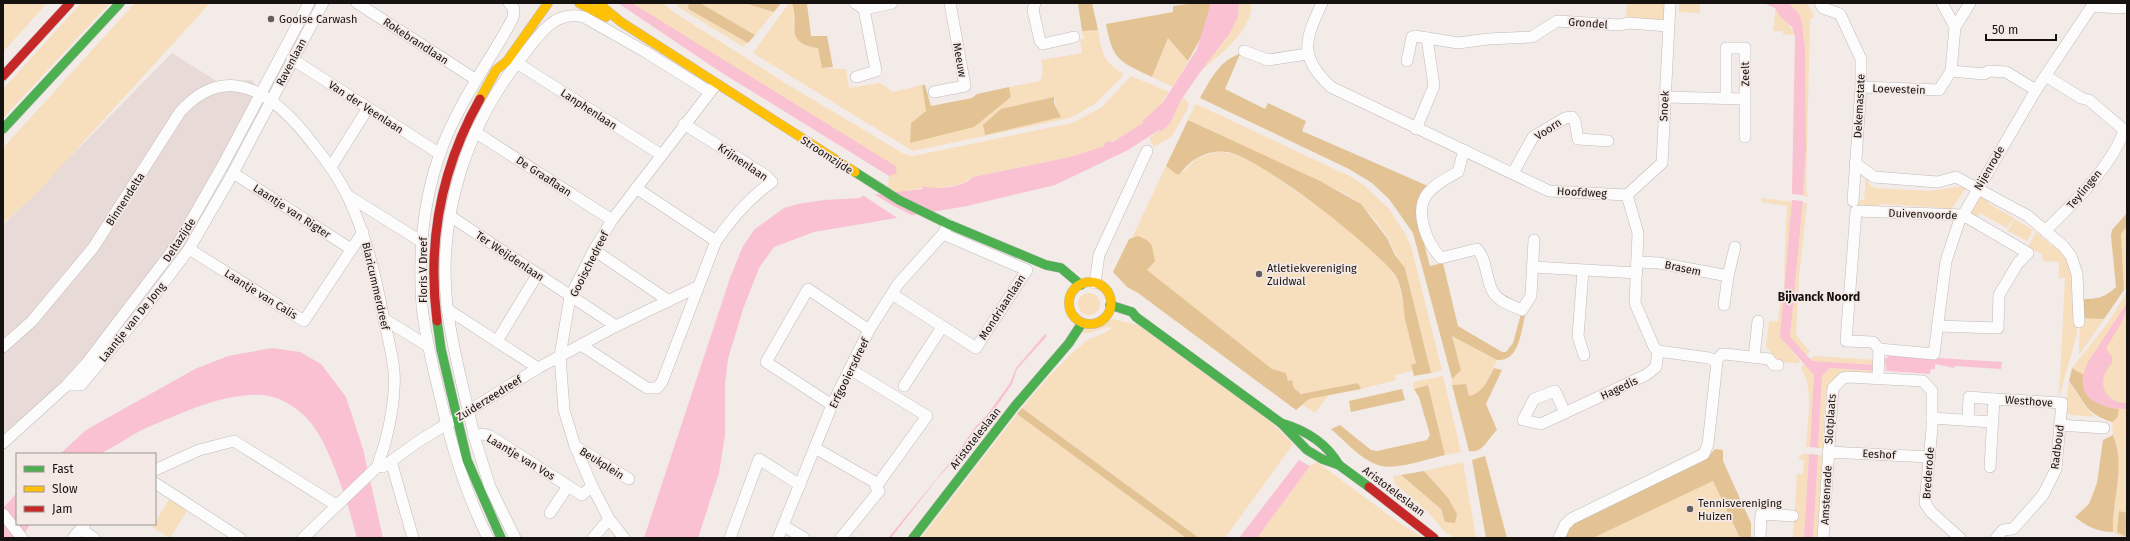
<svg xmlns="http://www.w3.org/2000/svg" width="2130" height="541" font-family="'Fira Sans',sans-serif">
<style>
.built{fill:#e8dbd7}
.green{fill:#f7debd;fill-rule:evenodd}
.forest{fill:#e3c394}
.water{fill:#f9c1d1}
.pier{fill:#f2ebe8}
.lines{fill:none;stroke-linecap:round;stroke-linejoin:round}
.street-casing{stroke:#c0bbb9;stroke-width:12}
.fast-casing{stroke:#c0bbb9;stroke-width:10}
.slow-casing{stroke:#c0bbb9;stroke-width:10}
.jam-casing{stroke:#c0bbb9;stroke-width:10}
.street{stroke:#fdfcfc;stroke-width:11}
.fast{stroke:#4caf50;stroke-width:9}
.slow{stroke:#ffc107;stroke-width:9}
.jam{stroke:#c62828;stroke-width:9}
.poi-dot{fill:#625e5c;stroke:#f5e9e5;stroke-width:1.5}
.labels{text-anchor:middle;stroke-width:3.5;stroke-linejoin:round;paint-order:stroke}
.poi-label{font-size:11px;fill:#151210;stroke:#f5e9e5;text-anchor:start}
.street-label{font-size:11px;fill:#151210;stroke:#f5e9e5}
.neighbourhood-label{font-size:12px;font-weight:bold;fill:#151210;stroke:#f5e9e5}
</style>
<rect width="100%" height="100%" fill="#f2ebe8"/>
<path class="built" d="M172,53l46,29 34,-2 11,17 -76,139 -115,149 -69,53v-213z"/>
<g class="green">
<path d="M3,3h44l-44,49z"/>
<path d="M81,3h29l-107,115v-29z"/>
<path d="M135,3h75l-177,194 -30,26v-75z"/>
<path d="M632,3h31l9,8 118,75 114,68 9,2 159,-33 30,-16 29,-31 38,16 -11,16 -15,13v2l-22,15 -17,6 1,2 -35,11 -97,20 -12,7 -26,5 -10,-2 -27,6 -10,-6 1,-11 5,-3z"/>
<path d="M677,3h12l1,7 58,33 -6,3 -64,-39z"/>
<path d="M700,3h44l30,9 -19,23z"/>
<path d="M789,3l4,2c2,24 -5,39 25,43l4,20 24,1 3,19 31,-5 13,9 29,-7 4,26 -15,12 -1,20 101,-45 -2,-11 31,-6 3,-10 -2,-11 41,-7 -2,-14h4l-2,-8 16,-1c4,21 5,33 25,43l-2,5 -26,26 -25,14 -157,33 -160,-98zM1054,98l6,19 -75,18z"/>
<path d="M1239,3h12c3,27 -32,52 -50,68 14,-20 39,-42 38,-68z"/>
<path d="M1627,3h38l-1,17 -38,-3z"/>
<path d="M1679,3h21v10l-21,-1z"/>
<path d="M1789,3h18l7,13 -4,4 -4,170 2,7 -5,-1 3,-48 -1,-100 -3,-24 -3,-10z"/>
<path d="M1776,8c5,10 15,16 18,27l-11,-1v-3h-10z"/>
<path d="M1168,38l20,23 -15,26 -21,-10z"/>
<path d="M1184,98l4,5v5l-16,28 -18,11 -5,-9 22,-16 10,-22z"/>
<path d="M1196,104l155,73 14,9 25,24 14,22 7,14 31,124 -11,3 -26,-105c-8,-9 -11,-20 -17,-30 -12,-19 -25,-34 -44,-45l-156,-73z"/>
<path d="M1215,152c10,0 17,1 26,5 21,8 39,23 57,36 30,21 88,58 101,92l17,79 -5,1 1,6 -17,4 1,5 -35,9 -3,-6 -57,11 -7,-6v-4l-6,-3 -2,-8 -14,-4 -113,-89 -37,-21 44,-93 10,8h4l18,-16z"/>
<path d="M1859,172l9,5v6l6,5 54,3 35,-5 3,2 -17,24h-5v-4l-64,-4v5l-25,-2v-7h9l2,-23 -7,-1z"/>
<path d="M1977,195l11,4v4l26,15 -7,10 -27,-15 -3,5 -8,-4z"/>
<path d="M1761,198l31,4 -12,135 20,24 -2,2 -19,-1 -13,-15 3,-26 9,1 3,-28h2l2,-18 -1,-1 3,-69 -25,-4z"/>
<path d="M1803,203h4l-8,74 -3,58 14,17 -4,3 -16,-18z"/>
<path d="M2014,219l19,11 -6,11 -19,-10z"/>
<path d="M2127,226v59l-3,5 -3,-56z"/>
<path d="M2036,232l16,14 2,-3 9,9 12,22 2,45v15l-18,64 6,-120h-6v-16l-16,-1 -1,-7 -14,-7z"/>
<path d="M2127,292v246h-4l-10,-6 5,-60 -1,-27 -4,-10 -1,-13 -5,-14 -23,-33 -12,-7 36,-45z"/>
<circle cx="1089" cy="304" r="11"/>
<path d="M2080,318l24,1 -25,36z"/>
<path d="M1113,319l25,6 132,96 23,23 -68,94h-26l-177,-130c20,-24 40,-47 64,-67 8,-6 21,-6 26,-14 -11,-1 -19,8 -30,6l2,-4z"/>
<path d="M1452,335l45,25 -14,30 -14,6 -3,-12 -14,1v-6l9,-9z"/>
<path d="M1814,356l62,4v5l-64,-4 -2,-2z"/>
<path d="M1804,364l10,11 -4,72h-4c1,-25 9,-57 -5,-79z"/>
<path d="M1830,368l46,3 -5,4 -27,-1 -14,16h-4l-3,55h3v3h-8l4,-72z"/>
<path d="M1443,376l18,76 -16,3 -17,-70 -14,4 -1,-7z"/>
<path d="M2069,381l15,24 11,12 -31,-3z"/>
<path d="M1329,395l-14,18 -14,-9 8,-5z"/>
<path d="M1017,414l169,124h-265z"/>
<path d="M1802,454h7l-5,84h-11l4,-64h6l1,-14 -6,-1z"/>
<path d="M1818,455l6,1 1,4h-3l-3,47h3v11l-4,1 -1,19h-4z"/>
<path d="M1317,462l81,60 26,16h-167l53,-72z"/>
<path d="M1463,462l13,76h-22l-10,-7 -17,-20 -32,-27 -2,-8 8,-1 40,34 4,13 3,-24 -24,-27z"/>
<path d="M1713,481l27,57h-147z"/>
<path d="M170,498l18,11 -18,29 -18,-11z"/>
</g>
<g class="forest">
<path d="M689,3h11l55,32 -7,8 -58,-33 -2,-2z"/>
<path d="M744,3h37l-7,9z"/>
<path d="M792,3h17l-2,1 4,32h16l6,31 -11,1 -4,-20c-35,-5 -18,-22 -26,-45z"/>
<path d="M1078,3h14l6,27 -16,1z"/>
<path d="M1195,3h16l-8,31 -15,27 -20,-23 -16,39c-33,-16 -39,-16 -46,-53l67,-12v-6z"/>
<path d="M1240,54l-15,35 40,20 3,-6 38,18 -4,10 126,55 -7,47 9,33 13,-3 15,63 44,26h4l7,-9 8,-29 4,2c-4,16 -6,46 -28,44l-45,-24 9,34 -9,9 -39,-146 -24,-34 -17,-16 -23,-14 -149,-71c10,-17 19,-38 40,-44z"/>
<path d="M922,85h3l6,21 41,-8 5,-4 32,-7 2,10 -37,30 -64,16 1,-20 15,-12z"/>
<path d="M1054,97v6l7,14 -76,18 -2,-10 18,-16z"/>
<path d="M1188,120l132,61 41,23 26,34 8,17 10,13 26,105 -17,3 -3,-11 5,-2c-4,-14 -7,-29 -11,-44 -2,-14 -2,-32 -10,-44 -19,-27 -137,-119 -168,-123 -18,-3 -37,7 -47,22h-4l-10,-8z"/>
<path d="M2127,213v13l-6,8 3,56 -20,29 -24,-1 1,-19c16,0 23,-1 35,-12l-5,-51 1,-6z"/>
<path d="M1138,236c17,7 13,9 17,25l-8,9 125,99 14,4 2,8 4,-1 2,8 7,6 57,-11 3,6 -52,10 -13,11 -158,-117 -11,-6 -14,-15 16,-33z"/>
<path d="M1494,368l8,2 -16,34 11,26c-9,8 -14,24 -28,21l-17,-66 14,-1 3,12c15,-4 18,-15 25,-28z"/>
<path d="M2072,368l12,7 -1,10 24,22 12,2 -2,9 -5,4c-29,-10 -26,-19 -43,-41z"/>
<path d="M1428,385l17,70c-18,4 -50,16 -67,10 -18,-6 -33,-24 -47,-36l9,-4 31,25 6,1 50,-11 3,-5 -11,-38 -5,-8z"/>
<path d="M1402,389l3,11 -54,12 -2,-11z"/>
<path d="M1022,408l177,130h-13l-169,-124z"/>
<path d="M2113,435c13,30 -1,65 0,97 -15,0 -27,-6 -38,-15l14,-13 8,-21 6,-43z"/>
<path d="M1715,449l8,1v11l28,62v15h-11l-27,-57 -120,57h-32l9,-13 138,-68z"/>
<path d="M1485,456l22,82h-21l-14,-78z"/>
<path d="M1424,471l24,27 9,16 -2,9 -10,-1 -4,-13 -40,-34z"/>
<path d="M2119,511l8,2v24l-10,-5z"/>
</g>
<g class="water">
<path d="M618,3h14l265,164 -1,5 1,1 -8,3 -170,-105z"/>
<path d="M1211,3h28l-1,14 -8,16 -29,38 -20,29 -10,22 -10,10 -2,-2 -31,20 -73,35 -88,21 -153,26 -40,15 -15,21 -16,41 -15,50 -3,25v51l-6,38 -21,65h-54l86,-260 13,-32 12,-17 29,-21 14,-4 26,-4 36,-2 2,-2 61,-7 -1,-3c13,4 41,2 51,-9l97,-20 35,-11 -1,-2 5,-3 4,1 30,-19v-2l21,-20 33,-52z"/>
<path d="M1753,3h36l10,11 3,10 3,24 1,100 -3,47 -11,-1 3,-157 -3,-10 -12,-11 -5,-8 -9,-4z"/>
<path d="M1792,200l11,1 -13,136 22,24 64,4v6l-46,-3 -8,8 -4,72 -8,-1 4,-72 -34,-38z"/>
<path d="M2127,303c0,17 -14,31 -21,46l6,8v6c-16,16 -10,40 15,40v6c-28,-1 -55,-10 -40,-45 3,-7 9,-13 13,-20 9,-14 18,-28 27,-41z"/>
<path d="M1045,334l2,2 -30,33 -5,15 -23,33 -13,11 -17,27 -22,24 -46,59h-3l69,-84 18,-27 12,-12 23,-32 6,-15z"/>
<path d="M272,348l28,4 21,12 25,33 17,52 20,89h-26c-8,-31 -26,-90 -46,-115 -11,-14 -31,-27 -49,-28 -40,-2 -79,18 -116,33 -10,4 -41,25 -47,26 -12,2 -27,0 -39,0l26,-24 109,-61 33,-13z"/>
<path d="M1890,355l112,7 -1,7 -46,-3 -1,2 -19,-4v5h-4l-1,5 -44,-3 -1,-12z"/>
<path d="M1809,454l9,1 -5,83h-9z"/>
<path d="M1299,460l11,6 -53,72h-18z"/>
<path d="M17,493v31h13l-8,14h-19v-30z"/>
</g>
<path class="pier" d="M872,193l20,12 23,12 -16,2 -38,-25z"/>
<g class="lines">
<g class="street-casing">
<g id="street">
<path d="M357,3l118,76"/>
<path d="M855,3l9,6 12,62 -20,6"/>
<path d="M1035,3l-2,7 7,31 3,3 31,-7"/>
<path d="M1322,3c-17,37 -24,53 9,84l218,104 78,4 11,38 -3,70 19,44 4,4 51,7 8,4 -9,82 -4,10 -133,65 -6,6 -6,13"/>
<path d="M1820,3l3,5 17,6 21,45v28l-8,114"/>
<path d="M1942,3l13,24"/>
<path d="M2093,6l25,2 9,-1"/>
<path d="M864,9l28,-6"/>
<path d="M1244,51l24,9 39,-6"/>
<path d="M292,59l148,95"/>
<path d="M1407,61l5,-24 3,-1 43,7 30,-4 44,-2 25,-16 62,4 10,-2 39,3"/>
<path d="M517,63l143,91"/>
<path d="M1951,71l33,3 5,-3 17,1 30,18"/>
<path d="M2046,76l35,22 8,2 35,30h3"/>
<path d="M1861,87l78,3 12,-19 4,-44 15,-24"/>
<path d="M934,92l31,-6 -15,-83"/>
<path d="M1664,97l81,2v38"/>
<path d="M1726,99v-51h19v51"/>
<path d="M1416,129l18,-43 -7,-48"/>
<path d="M475,132l137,88"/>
<path d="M1464,150l-6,22c-11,6 -23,12 -31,22 -13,18 0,49 14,64l36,-9c11,13 8,29 16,43 6,10 20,14 29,18l9,-14 3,-56"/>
<path d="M1855,163l19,14 64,5 18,-5 72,39 35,30 8,10 6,18 2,48"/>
<path d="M331,167l37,-59"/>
<path d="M233,173l118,76"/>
<path d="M1513,173l20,-36 32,-19 7,-1 3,4 3,18 30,2"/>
<path d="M636,188l80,53c16,-23 33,-43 56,-59l-7,-7 -81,-51"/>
<path d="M347,195l75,47"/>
<path d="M1627,195l35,-32 8,-160"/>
<path d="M450,216l166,110"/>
<path d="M2045,231c27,-26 68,-66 79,-101"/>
<path d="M189,249l115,72 59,-89"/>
<path d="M594,250l75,51"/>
<path d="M1637,262l22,1 69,13 7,-29"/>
<path d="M1533,267l104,6"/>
<path d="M1583,271l-5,65 6,19"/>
<path d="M1095,283l4,-28 48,-104"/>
<path d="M892,294l84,54 51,-78 -84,-36"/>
<path d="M1724,305l4,-29"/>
<path d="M447,309l91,59"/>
<path d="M384,319l44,27"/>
<path d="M1937,326l61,2 1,-33 19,-32 10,-10 -65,-38 -107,-4 -10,130 27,1 6,7 55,5 12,-93 13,-39 77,-132 58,-87"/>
<path d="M497,341l37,-61"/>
<path d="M581,345l66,43h10l5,-6 54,-141"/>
<path d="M3,347l29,-26 61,-73 87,-136c49,-55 98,-14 133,32 13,16 26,34 35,53 18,38 27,77 35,118 4,19 9,37 11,56 2,25 -3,49 -9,72 -2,8 -6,15 -7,23"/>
<path d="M1754,357l4,-36"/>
<path d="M1716,361l6,-7h3l44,5 5,6h4"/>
<path d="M1878,378l1,-29"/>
<path d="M67,385h14l60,-72 48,-64 44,-76 90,-170"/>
<path d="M904,386l38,-59"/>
<path d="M832,405l-66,-43 42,-73 61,41"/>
<path d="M1565,413l-10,-22 -21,8 -11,21 18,4 105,-49 10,-8 2,-16"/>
<path d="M1932,418l60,4"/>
<path d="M1968,420l1,-23 25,2"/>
<path d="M2059,425l45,3"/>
<path d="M474,436l16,51 25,51"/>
<path d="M3,443l64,-58 19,-21 93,-122 44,-77 86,-162"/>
<path d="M575,446l54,33"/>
<path d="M815,448l63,36 49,-68 -77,-47"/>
<path d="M1828,452l102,5"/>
<path d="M391,461l22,77"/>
<path d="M1990,467l4,-68 68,4 -6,66 -13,26 -30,34 -10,1 -7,8"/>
<path d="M155,470l44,-20 35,-9 102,64"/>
<path d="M155,483l85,55"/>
<path d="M592,486l-10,9 -92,-59 -7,-2 -9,2c-9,-43 -22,-86 -27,-130 -10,-91 20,-182 77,-252 16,-20 30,-44 60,-37l60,34 66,41"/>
<path d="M550,513l18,-27"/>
<path d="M3,514l19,24"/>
<path d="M784,526l20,12"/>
<path d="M81,529l13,9"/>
<path d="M73,538l12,-14"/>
<path d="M303,538l75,-72 5,1 36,-26 119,-73 78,-42 81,-39"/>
<path d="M488,538c-24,-49 -37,-93 -49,-146 -7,-28 -14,-57 -17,-86 -4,-54 2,-111 21,-161 18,-46 47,-84 70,-127l1,-9 -5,-6"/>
<path d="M593,538l16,-19"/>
<path d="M624,538l-15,-19 -17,-33 -17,-40 -11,-36 -4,-54 10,-59 24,-47 18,-30 102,-133"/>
<path d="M730,538l29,-79 41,26"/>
<path d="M778,538l54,-133 37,-75 29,-46 45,-50 5,-10"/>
<path d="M841,538l38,-47 -3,-4 2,-3"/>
<path d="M1760,538l1,-24 32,2"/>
<path d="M1823,538l10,-150 10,-10 5,-1 75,4 9,10v37l-7,75 6,9 29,26"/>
</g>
</g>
<g class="fast-casing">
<g id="fast">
<path d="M3,129l117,-126"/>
<path d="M855,172l44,28 49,24 98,41 15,3 20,17"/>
<path d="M1110,305l22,7 4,5 145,106 26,27 15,9 17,6 30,22"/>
<path d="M437,321l4,28 26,111 34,78"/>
<path d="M1281,423c24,7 45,19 58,42"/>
<path d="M913,538l102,-132 54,-63 13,-20"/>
</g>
</g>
<g class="slow-casing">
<g id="slow">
<path d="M579,3l27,14"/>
<path d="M598,3l23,19 234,150"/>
<path d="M480,99l16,-29 11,-9 41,-58"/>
<circle cx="1090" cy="303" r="21"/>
</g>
</g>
<g class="jam-casing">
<g id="jam">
<path d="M3,76l67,-73"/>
<path d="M437,321c-10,-79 4,-153 43,-222"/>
<path d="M1369,487l65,51"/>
</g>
</g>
<use href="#street" class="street"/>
<use href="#fast" class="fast"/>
<use href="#slow" class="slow"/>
<use href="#jam" class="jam"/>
</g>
<g class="poi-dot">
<circle cx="271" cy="19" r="4"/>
<circle cx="1259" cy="274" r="4"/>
<circle cx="1690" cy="509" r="4"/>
</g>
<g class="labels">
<g class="poi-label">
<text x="279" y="23">Gooise Carwash</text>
<text x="1267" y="272">Atletiekvereniging<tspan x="1267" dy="13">Zuidwal</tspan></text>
<text x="1698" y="507">Tennisvereniging<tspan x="1698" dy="13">Huizen</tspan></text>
</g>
<g class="street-label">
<text transform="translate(1588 23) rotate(4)" y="4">Grondel</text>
<text transform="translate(416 41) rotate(33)" y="4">Rokebrandlaan</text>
<text transform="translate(960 60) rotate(80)" y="4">Meeuw</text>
<text transform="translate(291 62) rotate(-62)" y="4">Ravenlaan</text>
<text transform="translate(1745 74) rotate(-91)" y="4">Zeelt</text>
<text transform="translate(1899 89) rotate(2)" y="4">Loevestein</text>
<text transform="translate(1664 106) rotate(-87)" y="4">Snoek</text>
<text transform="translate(1859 106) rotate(-87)" y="4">Dekemastate</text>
<text transform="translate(366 107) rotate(33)" y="4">Van der Veenlaan</text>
<text transform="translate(589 109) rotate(33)" y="4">Lanphenlaan</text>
<text transform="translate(1548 129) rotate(-34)" y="4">Voorn</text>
<text transform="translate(827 155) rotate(33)" y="4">Stroomzijde</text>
<text transform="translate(743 162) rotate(34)" y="4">Krijnenlaan</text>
<text transform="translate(1989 168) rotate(-60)" y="4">Nijenrode</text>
<text transform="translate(544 176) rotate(33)" y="4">De Graaflaan</text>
<text transform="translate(2084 189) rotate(-50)" y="4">Teylingen</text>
<text transform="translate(1582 192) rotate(3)" y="4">Hoofdweg</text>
<text transform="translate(125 199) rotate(-57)" y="4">Binnendelta</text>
<text transform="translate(292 211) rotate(33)" y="4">Laantje van Rigter</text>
<text transform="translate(1923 214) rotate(2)" y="4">Duivenvoorde</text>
<text transform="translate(179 240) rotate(-57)" y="4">Deltazijde</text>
<text transform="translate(510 256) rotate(34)" y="4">Ter Weijdenlaan</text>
<text transform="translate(589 264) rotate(-63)" y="4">Gooischedreef</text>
<text transform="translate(1683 268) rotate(12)" y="4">Brasem</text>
<text transform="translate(423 270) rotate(-90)" y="4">Floris V Dreef</text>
<text transform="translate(376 286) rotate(77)" y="4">Blaricummerdreef</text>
<text transform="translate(261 294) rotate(32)" y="4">Laantje van Calis</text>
<text transform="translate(1002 307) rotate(-57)" y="4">Mondriaanlaan</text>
<text transform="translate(132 322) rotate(-51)" y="4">Laantje van De Jong</text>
<text transform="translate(849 373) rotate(-64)" y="4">Erfgooiersdreef</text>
<text transform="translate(1619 388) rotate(-25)" y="4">Hagedis</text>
<text transform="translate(489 398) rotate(-32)" y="4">Zuiderzeedreef</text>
<text transform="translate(2029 401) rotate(4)" y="4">Westhove</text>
<text transform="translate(1830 419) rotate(-86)" y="4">Slotplaats</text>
<text transform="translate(975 438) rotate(-52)" y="4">Aristoteleslaan</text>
<text transform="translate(2057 447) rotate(-83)" y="4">Radboud</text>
<text transform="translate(1879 454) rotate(3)" y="4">Eeshof</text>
<text transform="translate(521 457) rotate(31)" y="4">Laantje van Vos</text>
<text transform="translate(602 463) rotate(32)" y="4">Beukplein</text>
<text transform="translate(1928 473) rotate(-86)" y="4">Brederode</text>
<text transform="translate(1394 491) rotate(37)" y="4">Aristoteleslaan</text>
<text transform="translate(1826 495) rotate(-87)" y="4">Amstenrade</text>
</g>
<g class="neighbourhood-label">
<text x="1819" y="301">Bijvanck Noord</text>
</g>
</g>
<rect width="2130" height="541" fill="none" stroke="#151210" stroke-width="8"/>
<rect x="16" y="453" width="140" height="72" fill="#f5e9e5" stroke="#9b9390"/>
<rect x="24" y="466" width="20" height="6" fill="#4caf50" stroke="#9b9390"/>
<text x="52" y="473" font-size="12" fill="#151210">Fast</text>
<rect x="24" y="486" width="20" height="6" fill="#ffc107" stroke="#9b9390"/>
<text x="52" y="493" font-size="12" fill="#151210">Slow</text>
<rect x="24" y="506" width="20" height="6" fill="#c62828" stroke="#9b9390"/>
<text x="52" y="513" font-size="12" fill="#151210">Jam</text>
<path d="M1986 34v6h70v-6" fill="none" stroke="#151210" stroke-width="2"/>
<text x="1992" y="34" font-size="12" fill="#151210" stroke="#f5e9e5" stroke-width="3" paint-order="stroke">50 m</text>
</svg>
